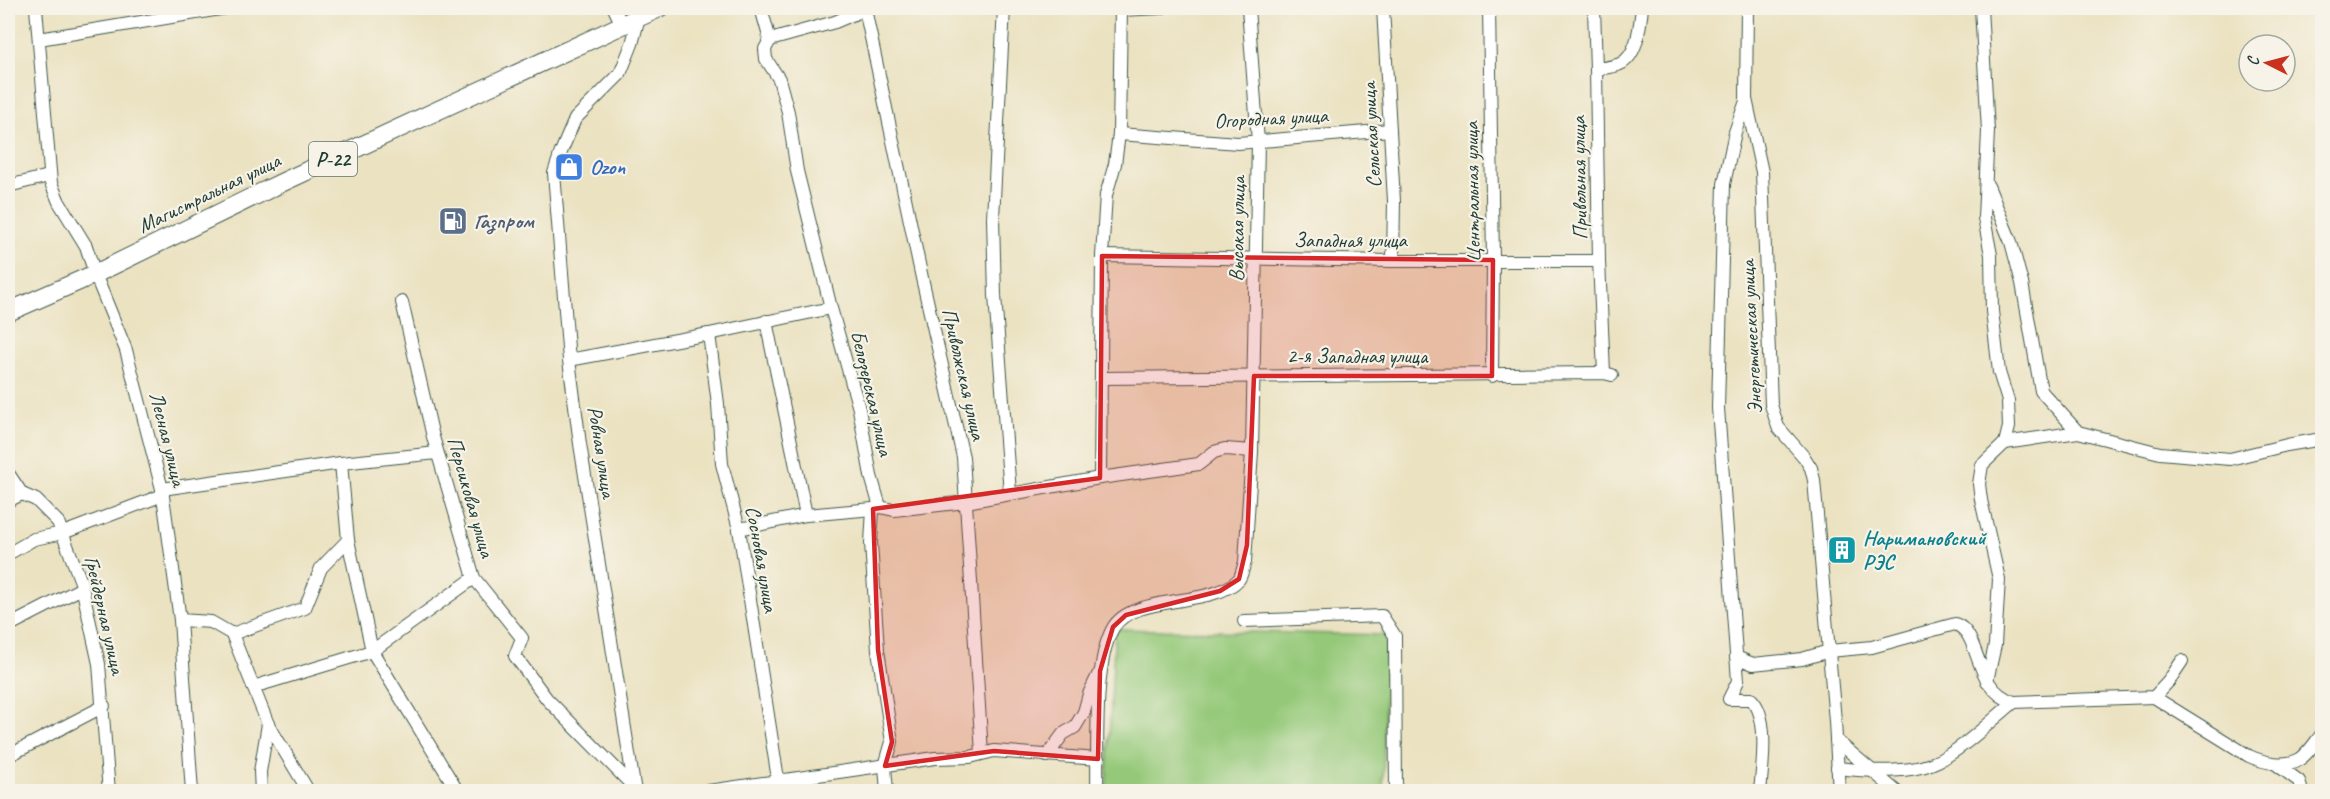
<svg xmlns="http://www.w3.org/2000/svg" width="2330" height="799" font-family="Caveat,sans-serif">
<style>
.green{fill:#95c979;stroke:#5a8356;stroke-width:1.5}
.lines{fill:none;stroke-linecap:round;stroke-linejoin:round}
.minor-casing{stroke:#3e5649;stroke-width:14}
.highway-casing{stroke:#3e5649;stroke-width:20}
.minor{stroke:#fff;stroke-width:12}
.highway{stroke:#fff;stroke-width:18}
.marked{fill:#d62828;fill-opacity:0.2;stroke:#d62828;stroke-width:4.5;stroke-linejoin:round}
.labels{text-anchor:middle;stroke-width:4.5;stroke-linejoin:round;paint-order:stroke}
.shield{fill:#f7f3e8;stroke:#60746a;stroke-width:1.5}
.shield-label{font-size:20px;font-weight:bold;fill:#1f3d34}
.street-label{font-size:21px;fill:#1f3d34;stroke:#f7f3e8}
.shop-label{font-size:21px;font-weight:bold;fill:#366cbe;stroke:#f7f3e8;text-anchor:start}
.service-label{font-size:21px;font-weight:bold;fill:#4e5e75;stroke:#f7f3e8;text-anchor:start}
.culture-label{font-size:21px;font-weight:bold;fill:#0d838f;stroke:#f7f3e8;text-anchor:start}
</style>
<rect width="100%" height="100%" fill="#f7f3e8"/>
<filter id="ink" filterUnits="userSpaceOnUse"><feTurbulence type="fractalNoise" baseFrequency=".0167" numOctaves="2"/><feDisplacementMap in="SourceGraphic" scale="12" xChannelSelector="R" yChannelSelector="G"/><feConvolveMatrix kernelMatrix="1 2 1 2 8 2 1 2 1" color-interpolation-filters="sRGB"/></filter>
<filter id="wash" filterUnits="userSpaceOnUse"><feTurbulence type="fractalNoise" baseFrequency=".008" numOctaves="4" result="noise"/><feDisplacementMap in="SourceGraphic" scale="24" xChannelSelector="R" yChannelSelector="G"/><feGaussianBlur stdDeviation="1.35" result="paint"/><feColorMatrix in="noise" values="0 0 0 0 0 0 0 0 0 0 0 0 0 0 0 0 0 1.4 0 .05"/><feComposite in="paint" operator="in"/></filter>
<g filter="url(#wash)">
<rect width="100%" height="100%" fill="#ebe2c1"/>
<path class="green" d="M1115,629l271,6 -3,156 -277,1z"/>
</g>
<g filter="url(#ink)">
<g class="lines">
<g class="minor-casing">
<g id="minor">
<path d="M36,8l15,175 8,19 27,44 9,28 31,76 36,139 18,131 12,172"/>
<path d="M614,8l8,17"/>
<path d="M761,8l9,32 -5,9 1,10 13,20 9,33 9,59 34,137 28,101 12,67 9,31 -7,2 -2,34 7,107 14,92 -7,24 2,26"/>
<path d="M1004,8l-11,210 2,78 15,197"/>
<path d="M1383,8l11,193 -1,60"/>
<path d="M1489,8l4,252 -1,116"/>
<path d="M1594,8l2,61"/>
<path d="M1747,8l-1,91 16,73 9,233 7,22 26,30 7,11 3,12 21,241 4,71"/>
<path d="M1981,8l7,123 -4,87 7,37 1,56 7,61 9,29 1,26 -4,16 -23,22 -3,19 2,16 18,79 -4,66 -8,36"/>
<path d="M865,9l57,269 41,179 19,296"/>
<path d="M1121,10l40,-2"/>
<path d="M39,39l187,-31"/>
<path d="M770,40l65,-18 33,-14"/>
<path d="M1746,101l-11,31 -11,52 -6,224 20,273 -9,18h22c19,17 11,69 9,93"/>
<path d="M1119,134l119,9 152,-13"/>
<path d="M8,186l41,-10"/>
<path d="M1988,186l23,56 11,41 19,108 37,41 82,21 70,6 57,-14 35,-6"/>
<path d="M1102,256l291,5h206"/>
<path d="M402,302l31,135 41,141 48,60 -7,18 32,43 87,88"/>
<path d="M766,321l40,194"/>
<path d="M709,334l9,70 4,60 17,65 41,263"/>
<path d="M569,360l140,-26 122,-26"/>
<path d="M1604,373l-5,-112 -3,-192c7,-1 17,-2 24,-5 18,-8 20,-40 22,-56"/>
<path d="M1101,378l503,-5 8,2"/>
<path d="M2005,443l73,-11"/>
<path d="M341,463l96,-10"/>
<path d="M8,473l14,21 14,6 22,22 23,60 18,82 10,128"/>
<path d="M1100,478l2,-222 4,-61 9,-31 4,-30 2,-126"/>
<path d="M162,489l179,-26 7,77 -27,28 -16,40 -73,26"/>
<path d="M8,501l14,-7"/>
<path d="M880,507l14,3 72,-8 134,-24 99,-14 15,-12 11,-3 27,2"/>
<path d="M739,529l67,-14 67,-6"/>
<path d="M348,540l24,111 86,141"/>
<path d="M8,554l26,-15 29,-6 100,-38"/>
<path d="M180,620l31,2 21,12 36,90 41,68"/>
<path d="M1244,621l138,-5 13,20 1,156"/>
<path d="M8,626l74,-38"/>
<path d="M1736,657l17,7 49,-5 27,-8 43,-4 83,-23c27,9 17,65 59,78l140,-5 14,-15 14,-21"/>
<path d="M253,687l119,-36 102,-73"/>
<path d="M2154,697l95,59c15,7 37,11 51,3 9,-6 16,-18 22,-25"/>
<path d="M1836,740l61,52"/>
<path d="M8,756l96,-50"/>
<path d="M1047,756l16,-22 12,-7 9,-15 5,-18 9,-19"/>
<path d="M2276,764l23,17 3,11"/>
<path d="M1837,768c27,3 71,6 96,-5 26,-10 59,-43 81,-61"/>
<path d="M261,792l-1,-20 8,-48"/>
<path d="M635,792l-55,-348 -11,-84 -15,-187 7,-21 14,-33 45,-45 12,-30 7,-27"/>
<path d="M702,792l233,-34 35,-1 24,-6 104,8"/>
<path d="M1097,792c1,-43 -4,-129 16,-164 20,-35 101,-20 126,-49 3,-4 4,-12 6,-17l7,-111 6,-309 -10,-134"/>
</g>
</g>
<g class="highway-casing">
<path id="highway" d="M8,312l87,-38 188,-92 376,-174"/>
</g>
<use href="#minor" class="minor"/>
<use href="#highway" class="highway"/>
</g>
</g>
<path class="marked" d="M1102,256l391,4 -1,116h-238l-7,169 -8,34 -19,12 -94,24 -13,12 -13,44 -2,88 -104,-8 -109,15 7,-24 -14,-92 -5,-141 227,-31z"/>
<defs>
<g id="shop-square" transform="scale(1.5)"><rect x="-9" y="-9" width="18" height="18" rx="4" fill="#3f7fe0" stroke="#f7f3e8"/><path d="M-5-2.5h2.3a2.7 3.5 0 0 1 5.4 0H5L5.5 6h-11ZM-1.5-2.5h3a1.5 2.3 0 0 0-3 0Z" fill="#fff"/></g>
<g id="fuel-square" transform="scale(1.5)"><rect x="-9" y="-9" width="18" height="18" rx="4" fill="#5c6f8a" stroke="#f7f3e8"/><path d="M-5.5-6h7V0h2V4h1.3V-2.5L3-4.5l.8-.8L6-3V5H2.5V1h-1V6h-7ZM-4.2-4.7v3.2H.2V-4.7Z" fill="#fff"/></g>
<g id="building-square" transform="scale(1.5)"><rect x="-9" y="-9" width="18" height="18" rx="4" fill="#0f9aa8" stroke="#f7f3e8"/><path d="M-4-6H4V6H1V3H-1V6H-4ZM-2.5-4.3h1.7v1.8h-1.7ZM.8-4.3h1.7v1.8H.8ZM-2.5-1h1.7V.8h-1.7ZM.8-1h1.7V.8H.8Z" fill="#fff"/></g>
</defs>
<g fill-rule="evenodd">
<use href="#shop-square" x="569" y="167"/>
<use href="#fuel-square" x="453" y="221"/>
<use href="#building-square" x="1842" y="550"/>
</g>
<g class="labels">
<rect class="shield" x="309" y="142" width="48" height="34" rx="4.5"/>
<g class="shield-label">
<text x="333" y="166">Р-22</text>
</g>
<g class="street-label">
<text transform="translate(1271 118) rotate(-3)" y="7">Огородная улица</text>
<text transform="translate(1371 135) rotate(-93)" y="7">Сельская улица</text>
<text transform="translate(1579 178) rotate(-91)" y="7">Привольная улица</text>
<text transform="translate(1472 192) rotate(-91)" y="7">Центральная улица</text>
<text transform="translate(209 193) rotate(-26)" y="7">Магистральная улица</text>
<text transform="translate(1237 229) rotate(-89)" y="7">Высокая улица</text>
<text x="1350" y="247">Западная улица</text>
<text transform="translate(1751 337) rotate(-93)" y="7">Энергетическая улица</text>
<text x="1357" y="363">2-я Западная улица</text>
<text transform="translate(964 374) rotate(77)" y="7">Приволжская улица</text>
<text transform="translate(872 393) rotate(77)" y="7">Белозерская улица</text>
<text transform="translate(168 439) rotate(76)" y="7">Лесная улица</text>
<text transform="translate(602 452) rotate(81)" y="7">Ровная улица</text>
<text transform="translate(471 497) rotate(74)" y="7">Персиковая улица</text>
<text transform="translate(762 559) rotate(80)" y="7">Сосновая улица</text>
<text transform="translate(105 615) rotate(77)" y="7">Грейдерная улица</text>
</g>
<g class="shop-label">
<text x="590" y="174">Ozon</text>
</g>
<g class="service-label">
<text x="474" y="228">Газпром</text>
</g>
<g class="culture-label">
<text x="1863" y="545">Наримановский<tspan x="1863" dy="24">РЭС</tspan></text>
</g>
</g>
<rect width="2330" height="799" fill="none" stroke="#f7f3e8" stroke-width="30"/>
<g transform="translate(2267 63) rotate(276)"><circle r="28" fill="#f7f3e8" stroke="#a1aaa0" stroke-width="1.5"/>
<path d="M0-4.5L10 22L0 15L-10 22Z" fill="#c8321e"/>
<text y="-9" font-size="16" font-weight="bold" text-anchor="middle" fill="#1f3d34">С</text>
</g>
</svg>
